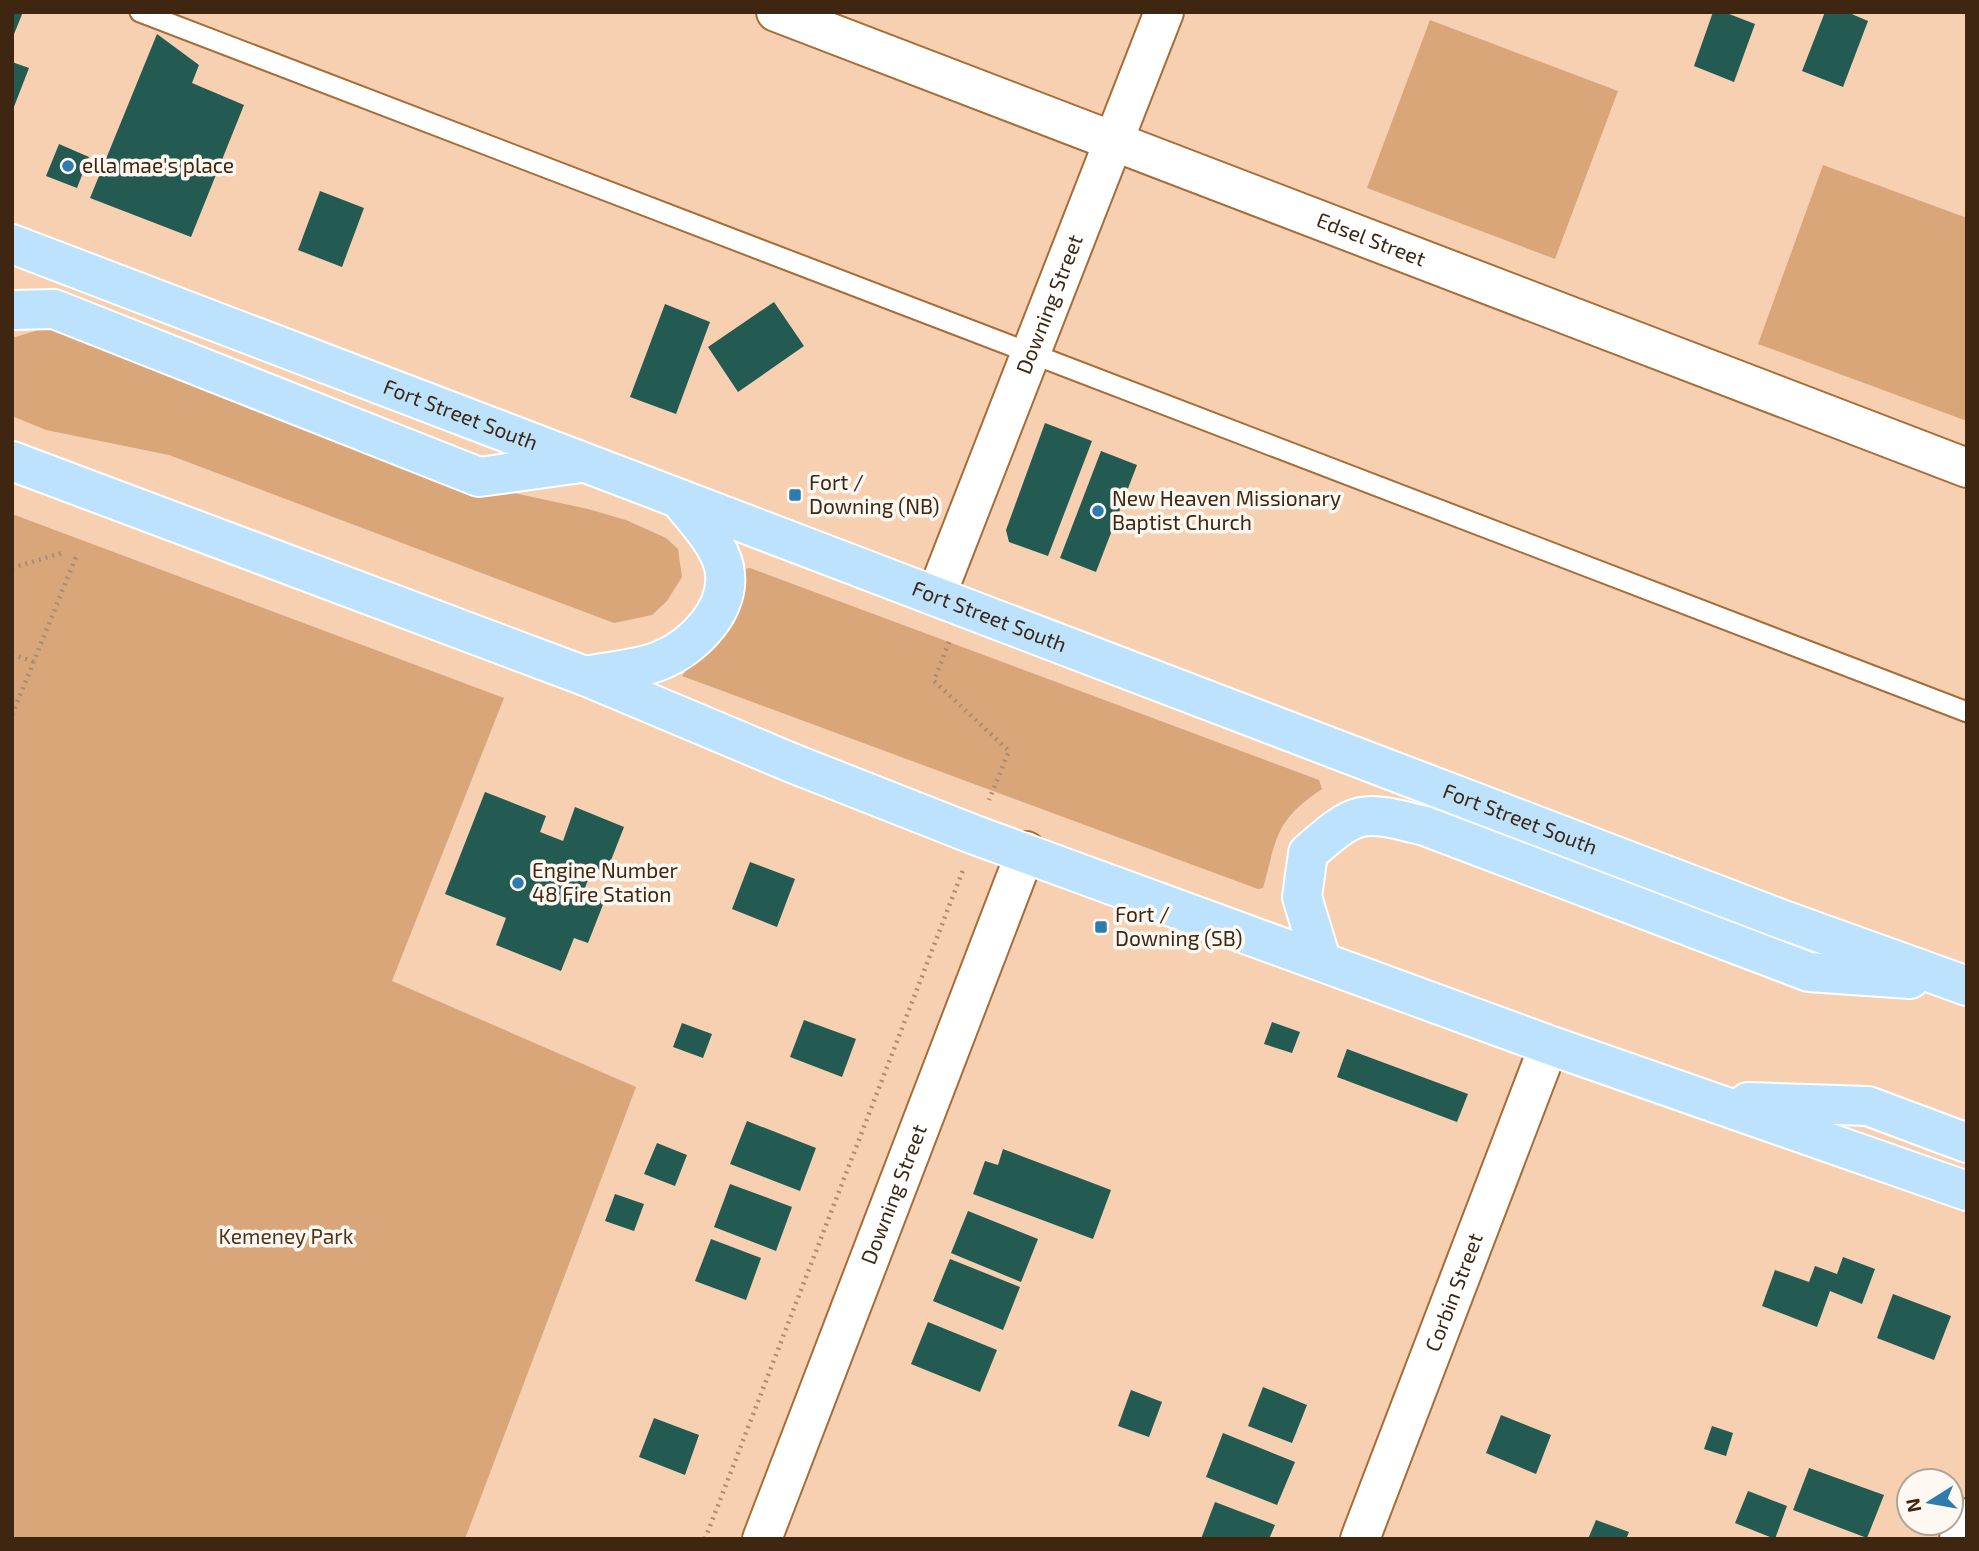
<svg xmlns="http://www.w3.org/2000/svg" width="1979" height="1551" font-family="'Exo 2',sans-serif">
<style>
.green{fill:#d9a67a}
.building{fill:#235a52}
.lines{fill:none;stroke-linecap:round;stroke-linejoin:round}
.lane-casing{stroke:#a66d39;stroke-width:23}
.street-casing{stroke:#a66d39;stroke-width:42}
.primary-casing{stroke:#fff;stroke-width:42}
.path{stroke:#ac8c70;stroke-width:4.5;stroke-dasharray:2 5;stroke-linecap:butt}
.lane{stroke:#fff;stroke-width:19}
.street{stroke:#fff;stroke-width:38}
.primary{stroke:#bce2fd;stroke-width:38}
.poi-dot{fill:#2e7bae;stroke:#fef8f3;stroke-width:2.5}
.labels{text-anchor:middle;stroke-width:7;stroke-linejoin:round;paint-order:stroke}
.poi-label{font-size:21px;fill:#3e2610;stroke:#fef8f3;text-anchor:start}
.street-label{font-size:21px;fill:#3e2610;stroke:#fef8f3}
.park-label{font-size:21px;fill:#513317;stroke:#fef8f3}
</style>
<rect width="100%" height="100%" fill="#f6d0b1"/>
<g class="green">
<path d="M1430,20l188,71 -63,168 -188,-71z"/>
<path d="M1823,165l144,53v203l-209,-77z"/>
<path d="M66,327l416,159 106,23 38,11 40,18 12,11 4,28 -15,24 -15,14 -38,8 -445,-168 -123,-25 -34,-14v-78l33,-10z"/>
<path d="M12,514l492,184 -112,283 244,106 -171,452h-453z"/>
<path d="M750,568l569,212 3,9c-48,32 -45,49 -59,99l-5,1 -576,-213 56,-72 6,-35z"/>
</g>
<g class="building">
<path d="M12,12h11l-11,27z"/>
<path d="M1713,12h11l31,12 -21,58 -40,-16z"/>
<path d="M1825,12h22l21,9 -25,66 -41,-16z"/>
<path d="M157,34l42,31 -7,18 52,22 -53,132 -101,-39z"/>
<path d="M12,62l17,6 -17,44z"/>
<path d="M59,144l30,13 -12,31 -31,-12z"/>
<path d="M320,191l44,17 -22,59 -44,-17z"/>
<path d="M774,302l30,44 -66,46 -30,-45z"/>
<path d="M665,304l45,18 -34,92 -46,-17z"/>
<path d="M1045,423l47,18 -44,115 -39,-14 -3,-12z"/>
<path d="M1101,451l36,14 -41,107 -36,-14z"/>
<path d="M485,792l61,24 -6,16 23,9 12,-34 49,20 -18,46 -13,-6 -10,26 21,9 -16,41 -14,-5 -13,33 -65,-26 10,-27 -61,-24z"/>
<path d="M750,862l45,17 -18,48 -45,-18z"/>
<path d="M804,1020l52,19 -14,38 -52,-20z"/>
<path d="M1272,1022l28,10 -8,21 -28,-9z"/>
<path d="M682,1023l30,11 -9,24 -30,-11z"/>
<path d="M1347,1049l121,45 -11,28 -120,-45z"/>
<path d="M747,1121l69,27 -16,43 -70,-27z"/>
<path d="M657,1143l30,12 -12,31 -31,-12z"/>
<path d="M1003,1149l108,41 -18,49 -120,-45 12,-33 13,4z"/>
<path d="M730,1184l62,23 -16,44 -62,-24z"/>
<path d="M615,1194l29,10 -10,27 -29,-10z"/>
<path d="M968,1211l70,28 -17,43 -70,-29z"/>
<path d="M711,1239l50,19 -15,42 -51,-19z"/>
<path d="M1843,1257l32,12 -13,35 -32,-13 -13,36 -55,-21 13,-36 34,12 6,-16 22,8z"/>
<path d="M950,1259l70,28 -17,43 -70,-29z"/>
<path d="M1893,1294l58,22 -17,44 -57,-22z"/>
<path d="M928,1322l69,28 -17,42 -69,-28z"/>
<path d="M1263,1387l44,18 -15,38 -44,-17z"/>
<path d="M1131,1390l31,12 -13,35 -31,-11z"/>
<path d="M1501,1415l50,20 -15,39 -50,-21z"/>
<path d="M654,1418l45,17 -14,40 -46,-18z"/>
<path d="M1712,1426l21,7 -7,23 -22,-7z"/>
<path d="M1223,1433l72,29 -18,43 -71,-28z"/>
<path d="M1809,1468l75,27 -17,43 -74,-28z"/>
<path d="M1748,1491l39,15 -12,33 -40,-16z"/>
<path d="M1215,1502l60,23 -6,14h-68z"/>
<path d="M1596,1520l33,12 -3,7h-38z"/>
</g>
<g class="lines">
<g class="lane-casing">
<path id="lane" d="M140,12l1827,700"/>
</g>
<g class="street-casing">
<g id="street">
<path id="s1" d="M776,12l1191,456"/>
<path id="s2" d="M936,596l228,-584"/>
<path id="s3" d="M762,1539l264,-688"/>
<path id="s4" d="M1360,1539l189,-494"/>
<path d="M1959,1539l8,-21"/>
</g>
</g>
<g class="primary-casing">
<g id="primary">
<path id="s5" d="M12,244l1769,675 186,67"/>
<path d="M12,310l42,-1 425,168 102,-14"/>
<path d="M12,461l573,215 207,87 183,72 574,210 418,146"/>
<path d="M585,676c23,-5 51,-6 74,-15 35,-14 74,-53 65,-94 -6,-25 -29,-48 -44,-67"/>
<path d="M1321,960l-19,-63 6,-44c50,-44 53,-43 117,-27l384,146 101,7"/>
<path d="M1748,1102l120,4 99,37"/>
</g>
</g>
<g class="path">
<path d="M12,568l50,-15"/>
<path d="M949,642l-15,39 75,70 -20,49"/>
<path d="M12,654l22,8"/>
<path d="M12,715l64,-158"/>
<path d="M705,1539l258,-669"/>
</g>
<use href="#lane" class="lane"/>
<use href="#street" class="street"/>
<use href="#primary" class="primary"/>
</g>
<g class="poi-dot">
<circle cx="68" cy="166" r="7"/>
<rect x="788" y="488" width="14" height="14" rx="3.5"/>
<circle cx="1098" cy="511" r="7"/>
<circle cx="518" cy="883" r="7"/>
<rect x="1094" y="920" width="14" height="14" rx="3.5"/>
</g>
<g class="labels">
<g class="poi-label">
<text x="82" y="173">ella mae's place</text>
<text x="809" y="490">Fort /<tspan x="809" dy="24">Downing (NB)</tspan></text>
<text x="1112" y="506">New Heaven Missionary<tspan x="1112" dy="24">Baptist Church</tspan></text>
<text x="532" y="878">Engine Number<tspan x="532" dy="24">48 Fire Station</tspan></text>
<text x="1115" y="922">Fort /<tspan x="1115" dy="24">Downing (SB)</tspan></text>
</g>
<g class="street-label">
<text dy="7" stroke="none"><textPath href="#s1" startOffset="637">Edsel Street</textPath></text>
<text dy="7" stroke="none"><textPath href="#s2" startOffset="313">Downing Street</textPath></text>
<text dy="7" stroke="none"><textPath href="#s5" startOffset="480">Fort Street South</textPath></text>
<text dy="7" stroke="none"><textPath href="#s5" startOffset="1046">Fort Street South</textPath></text>
<text dy="7" stroke="none"><textPath href="#s5" startOffset="1614">Fort Street South</textPath></text>
<text dy="7" stroke="none"><textPath href="#s3" startOffset="369">Downing Street</textPath></text>
<text dy="7" stroke="none"><textPath href="#s4" startOffset="264">Corbin Street</textPath></text>
</g>
<g class="park-label">
<text x="286" y="1244">Kemeney Park</text>
</g>
</g>
<rect width="1979" height="1551" fill="none" stroke="#3e2610" stroke-width="28"/>
<g transform="translate(1930 1502) rotate(259)"><circle r="33" fill="#fef8f3" stroke="#b1a498" stroke-width="2"/>
<path d="M0-5L12 26L0 18L-12 26Z" fill="#2e7bae"/>
<text y="-10" font-size="19" font-weight="bold" text-anchor="middle" fill="#3e2610">N</text>
</g>
</svg>
